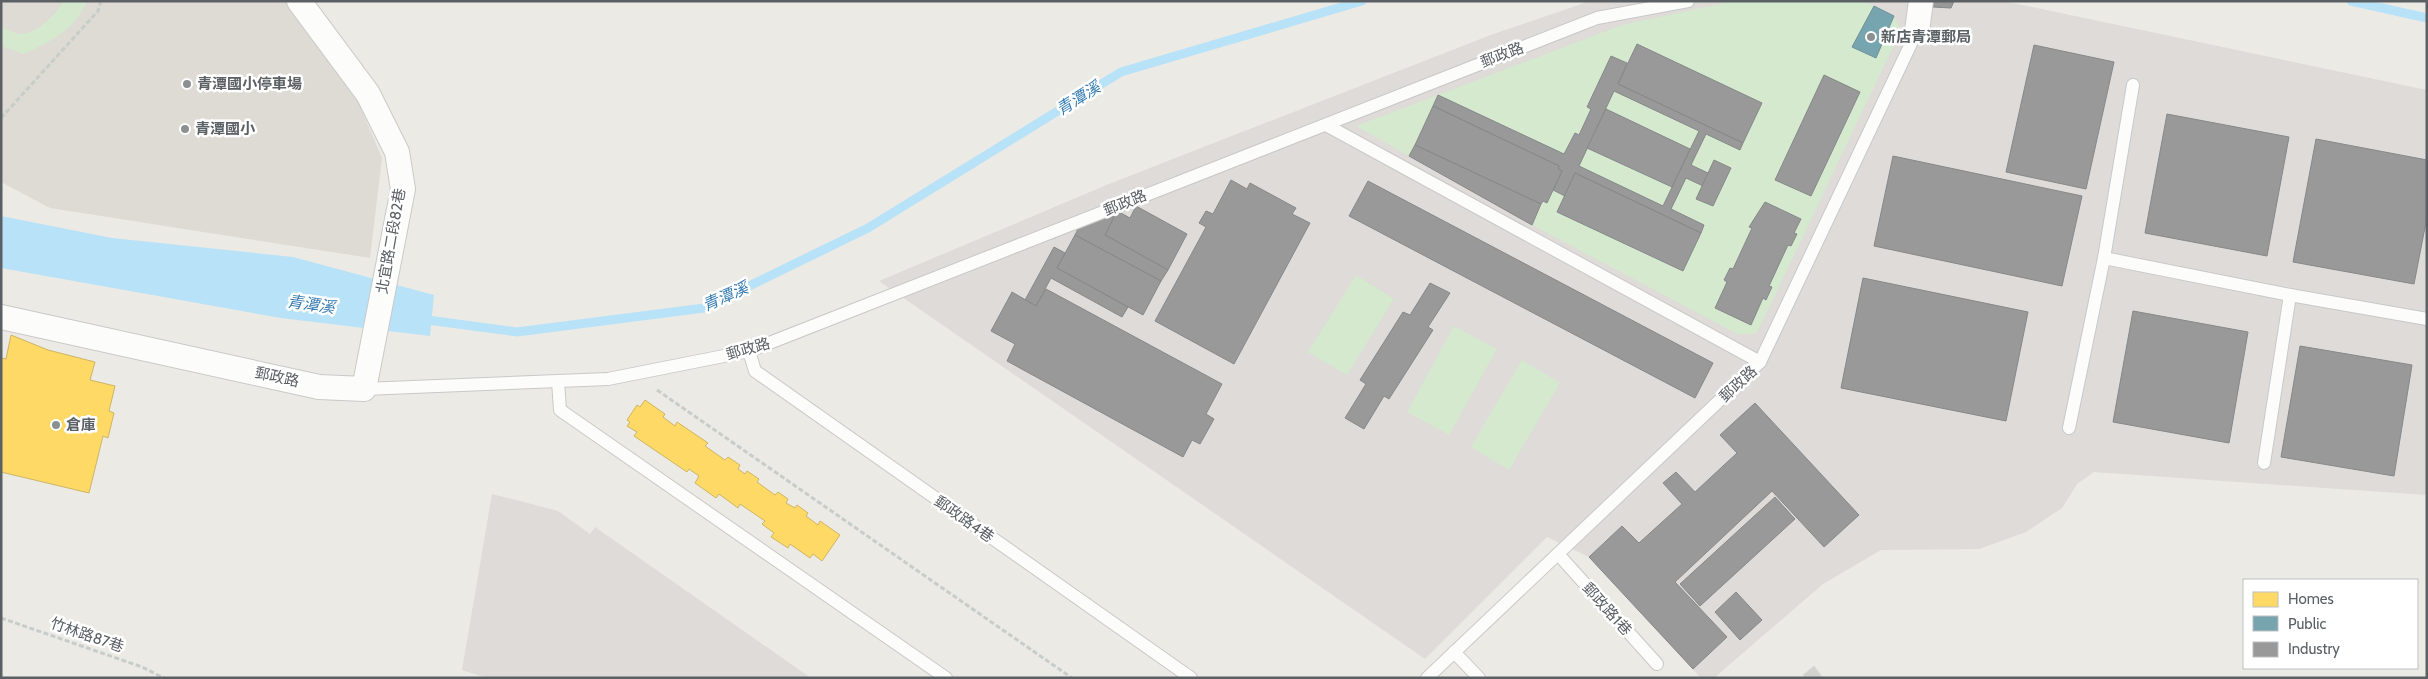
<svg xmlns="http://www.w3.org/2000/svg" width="2428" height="679" font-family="Cabin,'Noto Sans TC',sans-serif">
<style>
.industrial{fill:#dedbd8}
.education{fill:#dedad4}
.green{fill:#d4e9ce}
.water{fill:#b8e2f7}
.homes{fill:#ffd966;stroke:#ceb565}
.public{fill:#76a5af;stroke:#6e9098}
.industry{fill:#999;stroke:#868889;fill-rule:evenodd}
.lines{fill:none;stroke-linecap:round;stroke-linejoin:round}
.stream{stroke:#b8e2f7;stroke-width:9}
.building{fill:#d3d2cf;stroke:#dcd9d4}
.service-casing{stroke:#c9c9c9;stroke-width:14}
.minor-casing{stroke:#c9c9c9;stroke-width:26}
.path{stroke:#c7cdc9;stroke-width:3;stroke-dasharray:5 2.5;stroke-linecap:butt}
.service{stroke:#fcfcfb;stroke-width:12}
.minor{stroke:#fcfcfb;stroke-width:24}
.poi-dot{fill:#8d9091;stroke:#fff;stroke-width:2}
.labels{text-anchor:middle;stroke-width:5;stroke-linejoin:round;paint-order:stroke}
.poi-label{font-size:15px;font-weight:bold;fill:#5a6064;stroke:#fff;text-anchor:start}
.street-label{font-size:15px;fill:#5a6064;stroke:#fff}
.water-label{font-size:16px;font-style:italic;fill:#347bb1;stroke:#fff}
</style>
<rect width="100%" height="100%" fill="#eceae5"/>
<g class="industrial">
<path d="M1590,1h413l424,89v405l-333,-23 -17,12 -15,24 -36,24 -47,17 -98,1 -58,34 -109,94h-13l-112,-121 -42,-20 -122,122 -546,-378 230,-97 379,-148z"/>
<path d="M492,494l66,17 32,23 5,-7 216,151h-324l-25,-8z"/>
</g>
<path class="education" d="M1,1h285l71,98 25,59 -12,100 -320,-50 -49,-26z"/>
<g class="green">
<path d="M63,1h24c-11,28 -38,42 -64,53l-22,-8v-19c6,2 13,6 19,7 15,1 37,-20 43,-33z"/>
<path d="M1861,1l13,5 -22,41 24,11 18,-42 7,14 -144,303 -18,2 -207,-110 11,-24 4,2 6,-13 12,6 -7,16 125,59 21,-46 -33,-16 15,-31 17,8 -6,13 16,7 18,-38 -23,5 -17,-8 15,-31 34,16 21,-47 -124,-59 -10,19 -16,-7 -24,50 4,3 -12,26 -4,-2 -11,21 -125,-59 -30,61 -53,-30 266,-101 107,-23z"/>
<path d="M1614,91l85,40 -36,75 -84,-40z"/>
<path d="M1356,275l38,24 -47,76 -39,-23z"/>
<path d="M1454,326l43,23 -48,86 -42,-23z"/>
<path d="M1522,360l38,23 -51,87 -38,-23z"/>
</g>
<path class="water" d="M1,216l111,22 181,19 141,38 -4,41 -149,-18 -280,-50z"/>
<g class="homes">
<path d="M11,335l37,15 47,12 -5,18 25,6 -6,25 5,2 -6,25 -5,-2 -14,57 -88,-21v-114l5,1z"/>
<path d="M645,400l20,14 -2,3 12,9 2,-4 31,21 -3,3 20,14 3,-3 12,8 -2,4 7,5 2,-3 12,8 -2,3 18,13 3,-3 10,7 -2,4 9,5 2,-3 11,8 -2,3 12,9 2,-4 20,14 -18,26 -9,-7 -3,4 -20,-14 -2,4 -17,-11 3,-4 -12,-9 3,-3 -25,-17 -2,4 -19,-14 -3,4 -21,-15 4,-7 -10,-7 -2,3 -53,-36 3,-4 -10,-6 3,-4 -3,-2 10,-15 3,2z"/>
</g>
<path class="public" d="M1874,6l20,10 -18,42 -24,-11z"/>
<g class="industry">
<path d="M1933,1h21l-3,7 -18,-1z"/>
<path d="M1637,44l125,59 -19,40 -125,-59z"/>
<path d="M2034,45l80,17 -28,127 -80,-17z"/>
<path d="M1611,56l16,7 -9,21 125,59 -3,7 -34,-16 -15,31 17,8 -5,13 -17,-8 -15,31 33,16 -3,8 -126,-60 -10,23 -12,-6 9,-19 -4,-2 1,-3 -126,-60 5,-11 126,59 11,-21 4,2 12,-26 -4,-2zM1614,91l85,40 -36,75 -84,-40z"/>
<path d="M1824,75l36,17 -49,104 -36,-16z"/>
<path d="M1433,106l126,60 -1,3 4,2 -15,32 -4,-2 -2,3 -126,-59z"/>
<path d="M1606,109l84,40 -18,38 -85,-39z"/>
<path d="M2167,114l122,23 -22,119 -122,-23z"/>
<path d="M2316,139l111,21v57l-13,67 -121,-22z"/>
<path d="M1415,145l126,59 -9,21 -123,-69z"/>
<path d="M1893,156l189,40 -20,90 -188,-40z"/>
<path d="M1714,160l17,8 -18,38 -17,-7z"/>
<path d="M1575,173l126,60 -18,38 -126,-59z"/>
<path d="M1231,180l16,9 3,-6 46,25 -4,6 18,9 -76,141 -79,-43 51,-94 -7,-4 7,-12 7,3z"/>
<path d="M1368,181l345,182 -18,35 -346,-182z"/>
<path d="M1765,202l36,17 -7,14 3,1 -6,12 -3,-1 -19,41 3,1 -6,13 -3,-2 -12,27 -36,-17 12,-26 -3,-2 6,-12 3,1 19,-41 -3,-1z"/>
<path d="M1136,206l51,28 -19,36 -63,-35 12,-24 13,7z"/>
<path d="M1117,211l-12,24 63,35 -7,11 -86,-46 6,-12z"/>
<path d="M1075,235l86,46 -18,34 -86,-47z"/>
<path d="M1054,247l11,6 -8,15 71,39 -6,10 -71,-39 -15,28 -11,-6z"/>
<path d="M1863,278l165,34 -22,109 -165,-33z"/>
<path d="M1430,283l20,10 -22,34 5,3 -44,69 -5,-3 -20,33 -19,-11 21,-34 -6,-4 43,-68 7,3z"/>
<path d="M1046,289l176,95 -16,30 8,5 -14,25 -8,-4 -9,17 -176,-96 8,-17 -24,-13 21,-39 24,14z"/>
<path d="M2133,311l115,21 -19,111 -116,-21z"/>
<path d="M2300,346l112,19 -18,111 -113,-19z"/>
<path d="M1755,403l104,112 -35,32 -52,-56 -97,91 52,55 -34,32 -104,-112 33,-31 17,17 43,-39 -19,-21 13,-11 19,20 42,-39 -17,-18z"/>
<path d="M1775,497l20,22 -95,87 -20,-22z"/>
<path d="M1736,592l26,28 -22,20 -25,-28z"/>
</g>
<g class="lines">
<g class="stream">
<path d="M2351,1l76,17"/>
<path d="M420,319l97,13 187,-24 164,-80 253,-156 241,-71"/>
</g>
</g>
<path class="building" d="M1814,666l9,12h-17l-3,-3z"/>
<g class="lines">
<g class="service-casing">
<g id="service">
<path d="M1326,125l434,237"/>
<path d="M2104,258l29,-173"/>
<path d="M749,351l6,20 436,307"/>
<path d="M558,381l2,29 386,268"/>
<path d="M364,389l244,-10 141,-28 848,-333 91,-17"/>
<path d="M2069,428l35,-170 186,37 137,24"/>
<path d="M2264,463l26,-168"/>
<path d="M1558,554l99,110"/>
<path d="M1454,652l25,26"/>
<path d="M1427,678l333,-316 157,-331"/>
</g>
</g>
<g class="minor-casing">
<g id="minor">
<path d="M1917,31l4,-30"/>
<path d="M1,317l318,70 45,2 39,-200 -6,-37 -29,-58 -69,-93"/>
</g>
</g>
<g class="path">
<path d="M1,118l97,-107 3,-10"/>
<path d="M657,390l415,288"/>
<path d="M1,618l141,49 22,11"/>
</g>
<use href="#service" class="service"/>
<use href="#minor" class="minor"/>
</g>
<g class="poi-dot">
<circle cx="1871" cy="37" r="5"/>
<circle cx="187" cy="84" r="5"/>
<circle cx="185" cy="129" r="5"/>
<circle cx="56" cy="425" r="5"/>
</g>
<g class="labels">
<g class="poi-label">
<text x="1881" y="42">新店青潭郵局</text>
<text x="197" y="89">青潭國小停車場</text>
<text x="195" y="134">青潭國小</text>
<text x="66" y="430">倉庫</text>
</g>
<g class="street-label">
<text transform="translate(1502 55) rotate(-21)" y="5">郵政路</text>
<text transform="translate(1125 203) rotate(-22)" y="5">郵政路</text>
<text transform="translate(391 241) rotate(-80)" y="5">北宜路二段82巷</text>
<text transform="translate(748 349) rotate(-16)" y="5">郵政路</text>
<text transform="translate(277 377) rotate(12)" y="5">郵政路</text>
<text transform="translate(1738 384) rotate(-43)" y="5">郵政路</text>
<text transform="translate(964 519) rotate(35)" y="5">郵政路4巷</text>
<text transform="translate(1607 609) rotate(48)" y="5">郵政路1巷</text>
<text transform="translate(87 635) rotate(19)" y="5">竹林路87巷</text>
</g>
<g class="water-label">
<text transform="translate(1078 98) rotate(-32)" y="6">青潭溪</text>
<text transform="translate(725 296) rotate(-24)" y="6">青潭溪</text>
<text transform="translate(311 304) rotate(8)" y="6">青潭溪</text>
</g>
</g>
<rect width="2428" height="679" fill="none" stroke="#5a6064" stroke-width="5"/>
<rect x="2243" y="579" width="175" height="90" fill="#ffffff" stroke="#bdbfc1"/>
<rect x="2253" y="592" width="25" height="15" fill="#ffd966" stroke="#bdbfc1"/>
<text x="2288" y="604" font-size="15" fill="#5a6064">Homes</text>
<rect x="2253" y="616" width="25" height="15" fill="#76a5af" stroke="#bdbfc1"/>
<text x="2288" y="629" font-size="15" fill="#5a6064">Public</text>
<rect x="2253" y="642" width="25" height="15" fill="#999999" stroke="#bdbfc1"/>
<text x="2288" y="654" font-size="15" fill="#5a6064">Industry</text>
</svg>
